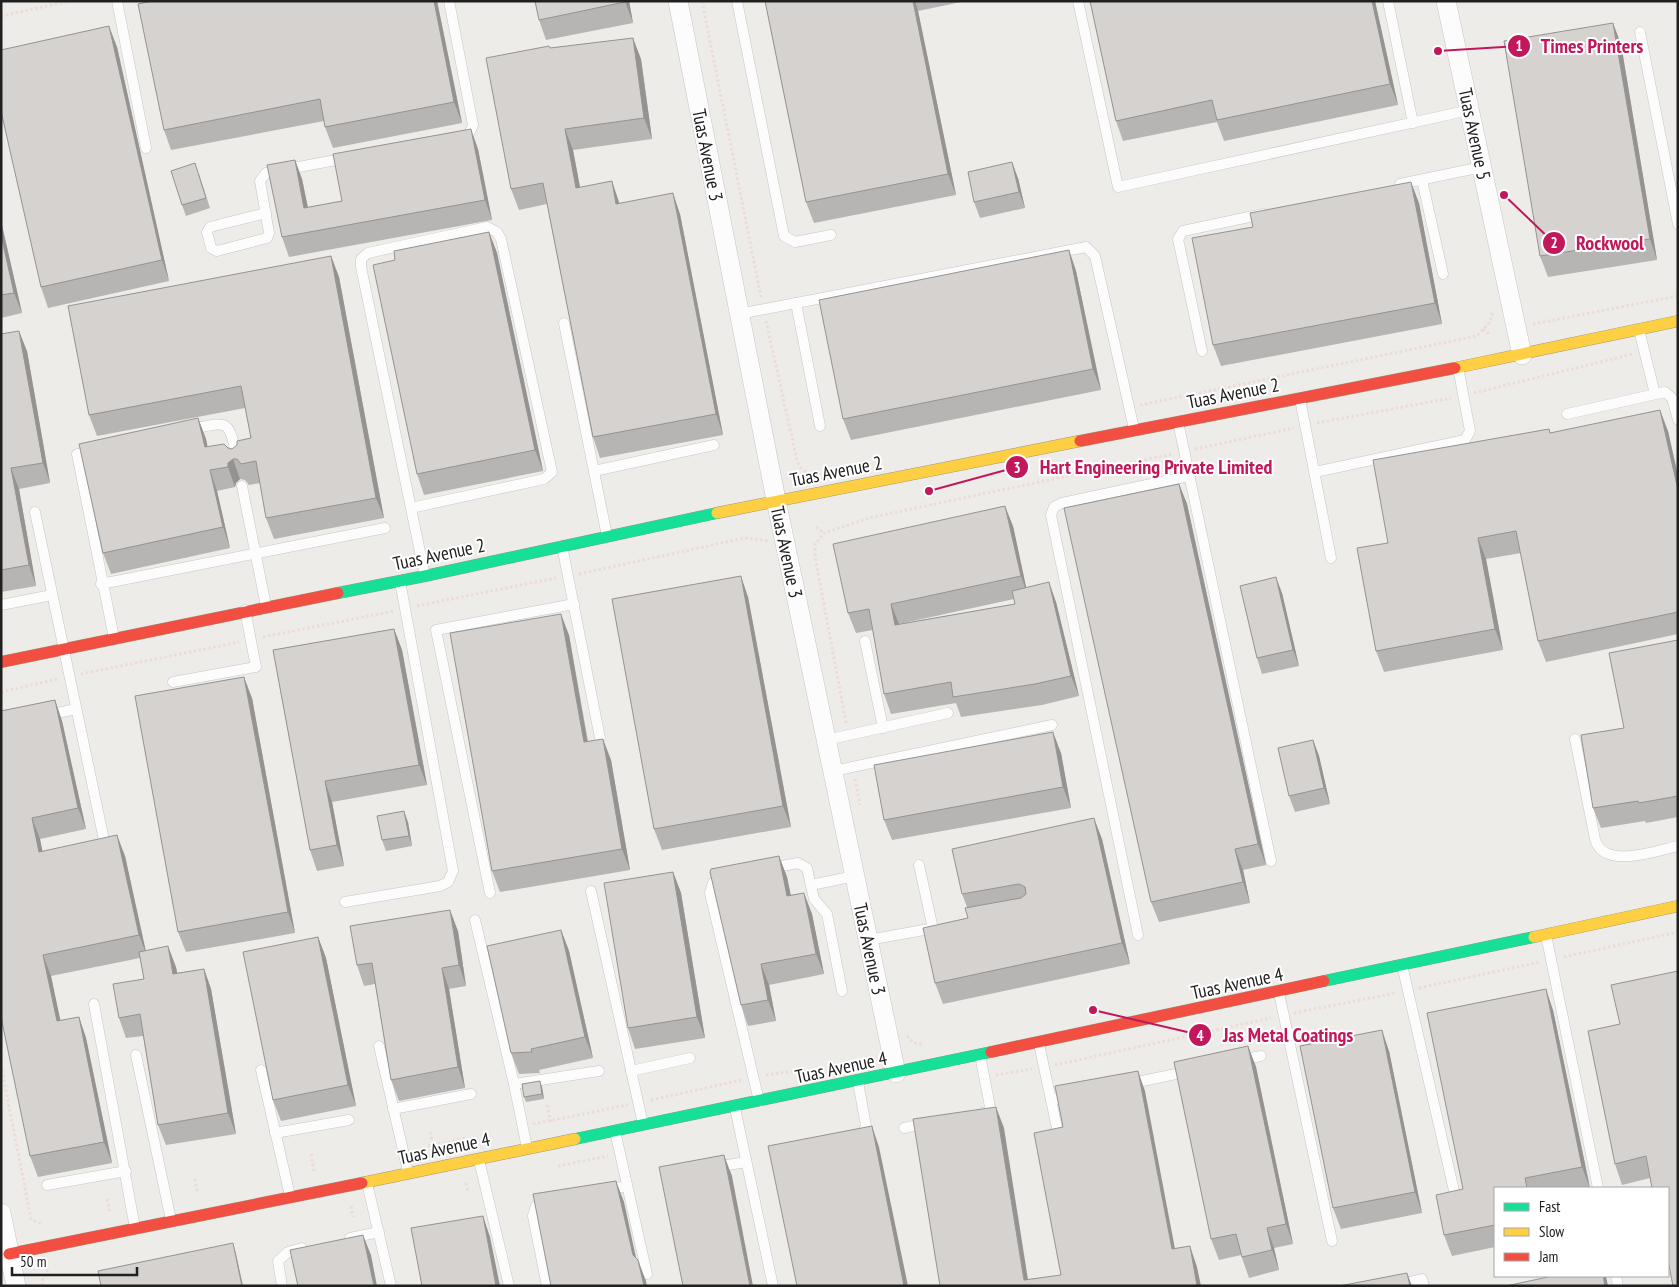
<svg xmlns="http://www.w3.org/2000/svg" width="1679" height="1287" font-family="'PT Sans Narrow',sans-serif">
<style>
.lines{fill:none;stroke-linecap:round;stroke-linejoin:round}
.lane-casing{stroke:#c7c6c5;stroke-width:11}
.street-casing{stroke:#c7c6c5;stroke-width:20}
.fast-casing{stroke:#999a7f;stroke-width:12}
.slow-casing{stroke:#999a7f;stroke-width:12}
.jam-casing{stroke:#999a7f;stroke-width:12}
.path{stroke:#ecdbd9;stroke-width:3;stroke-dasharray:2.5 2.5;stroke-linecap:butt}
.lane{stroke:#fcfcfc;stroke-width:10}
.street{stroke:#fcfcfc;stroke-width:19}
.fast{stroke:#16e098;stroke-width:11}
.slow{stroke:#ffcf43;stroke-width:11}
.jam{stroke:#f24e42;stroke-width:11}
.wall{fill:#b7b5b3;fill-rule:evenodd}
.shaded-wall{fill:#959392}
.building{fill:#d5d2d0;stroke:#959392}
.labels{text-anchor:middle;stroke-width:4;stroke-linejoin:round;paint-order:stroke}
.street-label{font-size:19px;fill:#202020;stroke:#fff}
.leader{fill:none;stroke:#c2185b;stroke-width:2}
.callout-dot{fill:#c2185b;stroke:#fff;stroke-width:2}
.mark-label{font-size:15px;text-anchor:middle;font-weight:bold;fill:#fff}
.callout-label{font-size:20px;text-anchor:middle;font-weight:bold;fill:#c2185b;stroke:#fff;stroke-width:4;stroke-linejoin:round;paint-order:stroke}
</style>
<rect width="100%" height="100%" fill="#eeece9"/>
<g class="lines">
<g class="lane-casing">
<g id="lane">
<path d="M117,1l29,147"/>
<path d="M449,1l24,124 -4,9 -7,3"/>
<path d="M737,1l47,235 11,6 36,-7"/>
<path d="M1078,1l40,186 352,-77"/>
<path d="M1388,1l25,122"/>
<path d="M1640,32l38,192"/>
<path d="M1422,180l21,94"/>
<path d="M1400,184l82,-17"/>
<path d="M266,213l-56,14 -3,5 4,16 6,3 50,-13 2,-5 -9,-52 6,-8 81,-15"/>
<path d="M796,303l24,123"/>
<path d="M739,314l347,-67 9,9 39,173"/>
<path d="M564,323l43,213"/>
<path d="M1639,330l16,64"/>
<path d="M1202,351l-24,-112 5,-8 80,-17"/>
<path d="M1300,399l31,159"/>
<path d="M1567,414l98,-22 7,6 6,22"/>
<path d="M1178,422l93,439"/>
<path d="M189,430c40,-9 40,-12 48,30"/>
<path d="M94,450l-17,4 37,184"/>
<path d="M594,471l120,-26"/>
<path d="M1315,472l150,-32 5,-9 -12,-64"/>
<path d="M242,486l24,120"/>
<path d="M411,508l133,-29 8,-7 -51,-233 -4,-7 -10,-5 -119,26 -7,6v8l64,309"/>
<path d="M35,512l69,328"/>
<path d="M562,546l38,192"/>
<path d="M101,584l284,-56"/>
<path d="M1,605l51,-10"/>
<path d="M865,641l18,87"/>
<path d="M173,682l83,-15 -11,-57"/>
<path d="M48,715l28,-6"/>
<path d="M1575,739l20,100c8,31 60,12 83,7"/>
<path d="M826,740l122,-27"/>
<path d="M833,771l219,-46"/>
<path d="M919,865l14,64"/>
<path d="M771,868l27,-5 9,5 7,31 13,15 15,77"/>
<path d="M723,879l-10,4 -3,10 49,208"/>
<path d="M811,885l44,-9"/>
<path d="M591,891l52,233"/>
<path d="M490,893l-54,-263 138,-26"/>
<path d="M345,902l95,-16 8,-4 5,-11 -53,-290"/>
<path d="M475,920l39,164 13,64"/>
<path d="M1138,935l-87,-420 3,-8 8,-4 127,-27"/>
<path d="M1546,935l52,253"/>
<path d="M868,940l67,-12"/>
<path d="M1402,965l53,230"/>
<path d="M1279,993l53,248"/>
<path d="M94,1004l41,224"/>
<path d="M1039,1044l21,98"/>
<path d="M379,1046l29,126"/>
<path d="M136,1055l35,165"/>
<path d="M980,1055l11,57 -9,1"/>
<path d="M1240,1060l21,-4"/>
<path d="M261,1070l29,126"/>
<path d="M631,1071l59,-13"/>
<path d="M858,1082l8,44 -5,11"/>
<path d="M514,1084l85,-13"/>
<path d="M1128,1084l62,-13"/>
<path d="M1051,1100l19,-4"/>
<path d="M735,1108l38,178"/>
<path d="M393,1109l78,-15"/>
<path d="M904,1128l24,-5"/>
<path d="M615,1131l32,143"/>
<path d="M275,1133l74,-13"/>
<path d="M479,1160l30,126"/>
<path d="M715,1167l31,-5"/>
<path d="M367,1183l24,103"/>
<path d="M47,1185l79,-14"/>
<path d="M606,1190l21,-4"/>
<path d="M545,1202l-9,4 -3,10 14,70"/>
<path d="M350,1238l29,-6"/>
<path d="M1616,1276l2,10"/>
<path d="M282,1286l-4,-25 10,-9 14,-4"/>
<path d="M1392,1286l30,-7 2,7"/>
</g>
</g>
<g class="street-casing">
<g id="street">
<path d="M678,1l98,499 120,573"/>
<path d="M1446,1l76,354"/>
<path d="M1,1213l15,73"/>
</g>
</g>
<g class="fast-casing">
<g id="fast">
<path d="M338,593l87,-17 292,-63"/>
<path d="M1324,981l210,-44"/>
<path d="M575,1139l416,-87"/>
</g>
</g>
<g class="slow-casing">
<g id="slow">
<path d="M1455,368l223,-47"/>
<path d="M717,513l363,-72"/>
<path d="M1534,937l144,-31"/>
<path d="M362,1183l213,-44"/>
</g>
</g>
<g class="jam-casing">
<g id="jam">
<path d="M1080,441l375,-73"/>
<path d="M1,662l337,-69"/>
<path d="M991,1052l333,-71"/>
<path d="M9,1254l353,-71"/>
</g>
</g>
<g class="path">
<path d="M702,1l59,296"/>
<path d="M1,16l69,-15"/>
<path d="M766,321l31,139 3,7 6,5"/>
<path d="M1533,324l145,-28"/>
<path d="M1483,329l6,5"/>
<path d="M1474,393l159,-39"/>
<path d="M1140,405l337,-69 13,-14 3,-12"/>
<path d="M1317,423l134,-25"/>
<path d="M1195,449l99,-21"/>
<path d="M816,527l8,6"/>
<path d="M579,574l166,-36 23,3"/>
<path d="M417,606l139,-28"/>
<path d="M263,637l131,-26"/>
<path d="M81,674l158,-32"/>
<path d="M1,692l57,-13"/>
<path d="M846,723l-31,-167v-12l9,-11 49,-16 299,-63"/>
<path d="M855,779l5,26"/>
<path d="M1564,957l114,-25"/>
<path d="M1419,988l121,-26"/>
<path d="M1294,1013l102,-20"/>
<path d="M907,1036l7,7 9,1"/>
<path d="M1,1065l30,154 11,5"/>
<path d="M1055,1065l216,-47"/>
<path d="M766,1075l28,-4"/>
<path d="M996,1075l36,-6"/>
<path d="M651,1100l91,-20"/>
<path d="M547,1105l4,17"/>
<path d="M533,1124l95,-19"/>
<path d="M430,1132l3,13"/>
<path d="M428,1146l38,-8"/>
<path d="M311,1154l3,17"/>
<path d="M558,1166l50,-10"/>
<path d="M195,1179l3,15"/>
<path d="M466,1183l2,9"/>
<path d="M107,1199l3,14"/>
<path d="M351,1206l2,11"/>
<path d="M42,1286l1,-8 6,-10"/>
</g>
<use href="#lane" class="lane"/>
<use href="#street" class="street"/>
<use href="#fast" class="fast"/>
<use href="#slow" class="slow"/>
<use href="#jam" class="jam"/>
</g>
<g class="wall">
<path d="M153,1h284l25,122 -129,25 -8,-21 -1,-6 -153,29 -7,-20z"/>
<path d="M535,1h94l4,22 -87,17 -7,-20z"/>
<path d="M765,1h201l-48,10 38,184 -142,28 -8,-21z"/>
<path d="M1090,1h285l23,104 -174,36 -7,-19 -94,19 -7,-20z"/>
<path d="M1621,44l36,216 -109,17 -8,-21z"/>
<path d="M117,47l52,234 -121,27 -7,-21z"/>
<path d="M550,48l91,11 11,80 -79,11 7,37 39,16 61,11 43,221 -123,23 -7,-21 -46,-233 -28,6 -8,-21z"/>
<path d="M478,149l14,71 -203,37 -7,-20 13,-77 7,19 6,29 34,-7z"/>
<path d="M199,174l11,34 -24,8 -4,-11z"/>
<path d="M1018,178l7,30 -45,10 -6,-16z"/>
<path d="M1419,203l23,121 -221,42 -8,-21 40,-118z"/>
<path d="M1,221l21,92 -21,5z"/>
<path d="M489,232l8,21 46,218 -119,24 -7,-21 -22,-214z"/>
<path d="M1069,250l7,21 25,119 -250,50 -8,-21z"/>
<path d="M331,256l8,21 45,241 -110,21 -8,-21 -6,-35 -11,2 -4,-5 -5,-1 -4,4 -1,4 -18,4 13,57 -119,26 -8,-21 95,-135 8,21 1,8 25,2 19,-11 -6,-30 -148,28 -8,-21z"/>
<path d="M1,334l26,17 23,132 -31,6 17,97 -35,6z"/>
<path d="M1549,429l1,4 118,-2 10,45v158l-132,28 -8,-21 -17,-88 -35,6 17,91 -119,22 -8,-21 12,-108z"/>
<path d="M1179,484l8,20 79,361 -23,5 7,33 -91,19 -8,-20z"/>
<path d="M1013,526l13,61 30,15 23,94 -37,9 -81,12 -5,-14 -65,11 -7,-20 -11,-64 -17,3 -8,-20zM1014,599l1,5 -116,20z"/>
<path d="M1282,593l17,73 -37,8 -5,-16z"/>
<path d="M748,597l43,230 -129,23 -8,-21z"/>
<path d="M394,629l8,21 25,135 -95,17 12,64 -27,5 -7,-21 -37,-200z"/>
<path d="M569,635l19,106 23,19 19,110 -130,22 -8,-21z"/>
<path d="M1678,640v177l-32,6 -1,-2 -44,7 -8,-20z"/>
<path d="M252,698l43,235 -109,19 -8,-20z"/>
<path d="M55,700l7,21 24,108 -46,10 2,12 83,5 20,94 31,17 1,6 27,-4 7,20 25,145 -70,11 -8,-20 -15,-89 -17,2 -7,-20 25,-39 -4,-21 -89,18 9,45 19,-4 7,21 26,125 -74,14 -8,-21 -29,-445z"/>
<path d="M1313,740l6,16 11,48 -35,8 -6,-16z"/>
<path d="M1061,753l10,55 -179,32 -8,-20z"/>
<path d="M408,822l4,24 -26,5 -4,-11z"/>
<path d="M1102,839l28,125 -187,40 -8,-21 33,-65 -1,-11 -5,-13z"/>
<path d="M779,856l8,21 4,19 21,18 12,60 -55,11 7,36 -28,5 -7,-21z"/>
<path d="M673,872l8,21 24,145 -70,11 -7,-21z"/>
<path d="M561,930l8,21 24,107 -54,12 1,3 -21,1 -8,-21z"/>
<path d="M458,931l8,55 -17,3 16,99 -66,13 -8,-21 -16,-96 -11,2 -7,-21z"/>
<path d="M318,937l8,21 30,148 -75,15 -8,-21z"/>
<path d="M1553,1010l37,178h-95v59l-43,9 -8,-21 19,-46z"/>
<path d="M1620,1024l30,154 -28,7 -7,-21z"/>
<path d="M1248,1046l8,21 37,177 -19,4 5,22 -30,8 -8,-23 -22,5 -8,-21z"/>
<path d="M1389,1051l33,162 -81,16 -8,-21z"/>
<path d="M542,1087l2,12 -18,3 -2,-5z"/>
</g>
<g class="shaded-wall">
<path d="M434,1h3l25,122 -8,-21z"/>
<path d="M625,1h4l4,22z"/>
<path d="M913,1h2l3,10 38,184 -8,-21z"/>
<path d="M1372,1h3l23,104 -8,-21z"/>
<path d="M1613,23l8,21 36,216 -7,-21z"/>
<path d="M109,26l8,21 52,234 -7,-21z"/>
<path d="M633,38l8,21 11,80 -8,-21z"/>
<path d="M471,129l7,20 14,71 -7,-20z"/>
<path d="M565,129l8,21 11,59 -8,-21z"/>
<path d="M295,160l7,19 10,49 -8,-20z"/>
<path d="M1012,162l6,16 7,30 -6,-16z"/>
<path d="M612,181l7,21 5,23 -8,-21z"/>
<path d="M1411,182l8,21 23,121 -7,-21z"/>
<path d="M673,193l7,21 43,221 -7,-21z"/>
<path d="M1,221l21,92 -8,-20 -13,-58z"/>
<path d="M489,232l8,21 46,218 -8,-21z"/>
<path d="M1069,250l7,21 25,119 -8,-21z"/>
<path d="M331,256l8,21 45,241 -8,-20z"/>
<path d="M19,331l8,20 23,132 -7,-20z"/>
<path d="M1660,410l8,21 10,45v14z"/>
<path d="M198,418l8,21 6,29 -7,-21z"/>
<path d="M233,459l7,20 -4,4 -1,4 -7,-20v-4z"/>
<path d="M11,468l8,21 17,97 -7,-21z"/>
<path d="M210,470l7,21 13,57 -7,-21z"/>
<path d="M1179,484l8,20 79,361 -8,-21z"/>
<path d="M1005,506l8,20 15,70 -7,-20z"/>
<path d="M1478,538l8,21 17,91 -8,-21z"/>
<path d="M741,576l7,21 43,230 -8,-21z"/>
<path d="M1276,577l6,16 17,73 -6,-16z"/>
<path d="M1049,582l7,20 23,94 -8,-20z"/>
<path d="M891,604l8,20 -4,1z"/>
<path d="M561,614l8,21 22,128 -7,-21z"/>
<path d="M394,629l8,21 25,135 -8,-20z"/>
<path d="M244,677l8,21 43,235 -7,-21z"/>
<path d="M55,700l7,21 24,108 -8,-21z"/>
<path d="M1053,732l8,21 10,55 -8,-21z"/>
<path d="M603,739l8,21 19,110 -8,-21z"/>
<path d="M1313,740l6,16 11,48 -6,-16z"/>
<path d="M325,781l7,21 12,64 -7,-21z"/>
<path d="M404,811l4,11 4,24 -3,-10z"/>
<path d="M32,818l8,21 7,34 -8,-21z"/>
<path d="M1094,818l8,21 28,125 -8,-21z"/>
<path d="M117,835l8,21 22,100 -8,-21z"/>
<path d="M1235,849l8,21 7,33 -7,-21z"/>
<path d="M779,856l8,21 8,40 -8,-21z"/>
<path d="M673,872l8,21 24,145 -8,-21z"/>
<path d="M804,893l8,21 12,60 -8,-20z"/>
<path d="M450,910l8,21 8,55 -7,-21z"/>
<path d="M561,930l8,21 24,107 -8,-21z"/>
<path d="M318,937l8,21 30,148 -8,-21z"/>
<path d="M168,946l8,21 5,27 -8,-20z"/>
<path d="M43,955l8,21 14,66 -8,-21z"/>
<path d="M761,964l8,21 7,36 -8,-21z"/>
<path d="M442,968l7,21 16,99 -7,-21z"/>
<path d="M204,969l7,20 25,145 -8,-21z"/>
<path d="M1546,989l7,21 37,178 -8,-21z"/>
<path d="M79,1017l7,21 26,125 -8,-21z"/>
<path d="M1382,1030l7,21 33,162 -7,-21z"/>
<path d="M1248,1046l8,21 37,177 -7,-20z"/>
<path d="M1138,1071l7,20 34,179 -7,-21z"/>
<path d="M540,1081l2,6 2,12 -2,-5z"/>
<path d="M996,1107l8,21 25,158 -5,-6z"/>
<path d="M872,1126l7,21 29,139h-4z"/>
<path d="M724,1155l8,21 21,110h-3z"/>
<path d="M616,1181l8,21 16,74 -7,-21z"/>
<path d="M483,1216l7,21 10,49h-4z"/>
<path d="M1267,1228l7,20 5,22 -7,-20z"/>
<path d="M363,1235l8,20 6,31h-3z"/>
<path d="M233,1243l3,11 7,32h-1z"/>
<path d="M1190,1246l7,21 4,19h-4z"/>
<path d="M638,1260l8,21 1,5h-3z"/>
<path d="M1407,1273l5,13h-2z"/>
<path d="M1603,1276h3l2,10h-3z"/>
</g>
<g class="building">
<path d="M153,1h281l20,101 -129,25 -5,-28 -156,31 -26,-126z"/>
<path d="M535,1h90v1l-86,18z"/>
<path d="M765,1h148l35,173 -142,28z"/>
<path d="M1090,1h282l18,83 -173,36 -5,-20 -96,21z"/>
<path d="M1613,23l37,216 -110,17 -36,-215z"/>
<path d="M109,26l53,234 -121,27 -40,-176v-61z"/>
<path d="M633,38l11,80 -79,11 11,59 36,-7 4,23 57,-11 43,221 -123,23 -50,-254 -32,6 -25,-131 63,-12 1,2z"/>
<path d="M471,129l14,71 -203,37 -15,-72 28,-5 9,48 38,-7 -9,-47z"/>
<path d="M1012,162l7,30 -45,10 -6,-30z"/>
<path d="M195,163l11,35 -24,7 -11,-34z"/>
<path d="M1411,182l24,121 -222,42 -21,-107 61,-11 -3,-14z"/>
<path d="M489,232l46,218 -118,24 -44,-209 22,-5 -1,-9z"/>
<path d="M1,235l13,58 -13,2z"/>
<path d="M1069,250l24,119 -250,50 -24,-119z"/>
<path d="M331,256l45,242 -110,20 -10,-57 -15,3 -4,-5h-4l-5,4v4l-18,3 13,57 -120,26 -24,-109 119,-26 7,29 19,-3 4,4 4,1 5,-4v-4l14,-3 -10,-52 -152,29 -21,-109z"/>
<path d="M19,331l24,132 -32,5 18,97 -28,5v-236z"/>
<path d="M1660,410l18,80v122l-140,29 -22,-110 -38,7 17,91 -119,22 -19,-103 31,-5 -15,-83 176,-31 1,4z"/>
<path d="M1179,484l79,360 -23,5 8,33 -92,20 -87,-394z"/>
<path d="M1005,506l16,70 -130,28 4,21 120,-21 -3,-13 37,-9 22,94 -36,8 -82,13 -2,-15 -67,12 -15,-85 -21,4 -15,-69z"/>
<path d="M741,576l42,230 -129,23 -42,-230z"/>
<path d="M1276,577l17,73 -36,8 -17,-72z"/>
<path d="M561,614l23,128 19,-3 19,110 -130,22 -42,-238z"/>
<path d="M394,629l25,136 -94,16 12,64 -27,5 -37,-200z"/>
<path d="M1678,640v156l-39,7 -1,-2 -45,7 -12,-73 43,-7 -15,-75z"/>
<path d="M244,677l44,235 -110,20 -43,-236z"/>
<path d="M55,700l23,108 -46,10 7,34 78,-17 22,100 -96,20 14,66 22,-4 25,125 -74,14 -29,-139v-306z"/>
<path d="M1053,732l10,55 -179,33 -10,-55z"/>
<path d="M1313,740l11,48 -35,8 -11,-48z"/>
<path d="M404,811l5,25 -27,4 -5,-24z"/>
<path d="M1094,818l28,125 -187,40 -12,-55 45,-10 -3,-10 56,-10 5,-4 -1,-7 -6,-3 -57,10 -10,-45z"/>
<path d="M779,856l8,40 17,-3 12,61 -55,10 7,36 -27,5 -31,-133 1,-3z"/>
<path d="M673,872l24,145 -69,11 -24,-145z"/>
<path d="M450,910l9,55 -17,3 16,99 -67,13 -19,-117 -15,2 -7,-39z"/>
<path d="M561,930l24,107 -54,12 1,3 -21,1 -24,-107z"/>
<path d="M318,937l30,148 -75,15 -30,-148z"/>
<path d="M168,946l5,28 31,-5 24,144 -70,12 -18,-111 -21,4 -6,-34 31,-5 -5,-27z"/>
<path d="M1678,971v315h-5l-5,-26v-72h-16l-6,-32 -31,8 -27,-133 32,-7 -9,-39z"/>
<path d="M1546,989l36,178 -57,11 2,10h-32v37l-51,10 -8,-40 27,-6 -36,-176z"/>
<path d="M1382,1030l33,162 -82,16 -33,-162z"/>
<path d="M1248,1046l38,178 -19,4 5,22 -30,7 -6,-23 -25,5 -37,-177z"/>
<path d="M1138,1071l34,178 18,-3 7,40h-257l-27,-167 83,-12 28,173 37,-5 -27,-142 29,-6 -8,-41z"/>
<path d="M540,1081l2,13 -18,3 -2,-13z"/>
<path d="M872,1126l32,160h-107l-29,-140z"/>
<path d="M724,1155l26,131h-67l-24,-119z"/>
<path d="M616,1181l17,74 5,5 6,26h-93l-18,-92z"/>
<path d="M483,1216l13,70h-74l-11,-58z"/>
<path d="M363,1235l11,51h-76l-8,-36z"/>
<path d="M233,1243l9,43h-141l-3,-15z"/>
<path d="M1407,1273l3,13h-71z"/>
<path d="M1548,1276h55l2,10h-99l42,-9z"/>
</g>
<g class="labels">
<g class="street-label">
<text transform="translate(1475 134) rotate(78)" y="7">Tuas Avenue 5</text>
<text transform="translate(708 155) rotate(79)" y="7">Tuas Avenue 3</text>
<text transform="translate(1233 393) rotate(-11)" y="7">Tuas Avenue 2</text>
<text transform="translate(836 471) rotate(-11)" y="7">Tuas Avenue 2</text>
<text transform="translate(787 552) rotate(78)" y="7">Tuas Avenue 3</text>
<text transform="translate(439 554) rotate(-12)" y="7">Tuas Avenue 2</text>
<text transform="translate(870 949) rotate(78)" y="7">Tuas Avenue 3</text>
<text transform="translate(1237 983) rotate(-12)" y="7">Tuas Avenue 4</text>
<text transform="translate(841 1067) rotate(-12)" y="7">Tuas Avenue 4</text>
<text transform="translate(444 1148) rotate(-12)" y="7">Tuas Avenue 4</text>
</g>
</g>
<path class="leader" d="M1438 51L1519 46M1504 195L1554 243M929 491L1017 467M1093 1010L1200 1035"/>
<g class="callout-dot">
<circle cx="1438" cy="51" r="5"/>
<circle cx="1504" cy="195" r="5"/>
<circle cx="929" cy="491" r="5"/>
<circle cx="1093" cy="1010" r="5"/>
<circle cx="1519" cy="46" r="12"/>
<circle cx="1554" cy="243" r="12"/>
<circle cx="1017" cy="467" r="12"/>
<circle cx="1200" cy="1035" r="12"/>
</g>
<g class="mark-label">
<text x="1519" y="51">1</text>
<text x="1554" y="248">2</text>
<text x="1017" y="473">3</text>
<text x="1200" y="1041">4</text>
</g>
<g class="callout-label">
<text x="1592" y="53">Times Printers</text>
<text x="1610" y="250">Rockwool</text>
<text x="1156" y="474">Hart Engineering Private Limited</text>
<text x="1288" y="1042">Jas Metal Coatings</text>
</g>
<rect width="1679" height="1287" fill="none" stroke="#202020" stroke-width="5"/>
<rect x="1494" y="1187" width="175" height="90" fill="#ffffff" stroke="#a6a6a6"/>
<rect x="1504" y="1203" width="25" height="8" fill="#16e098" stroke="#a6a6a6"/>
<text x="1539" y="1212" font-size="15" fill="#202020">Fast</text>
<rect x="1504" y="1228" width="25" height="8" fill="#ffcf43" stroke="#a6a6a6"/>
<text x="1539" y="1237" font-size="15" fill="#202020">Slow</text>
<rect x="1504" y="1253" width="25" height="8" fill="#f24e42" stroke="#a6a6a6"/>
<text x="1539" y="1262" font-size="15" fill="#202020">Jam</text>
<path d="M12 1267v8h125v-8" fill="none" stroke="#202020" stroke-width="2.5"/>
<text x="20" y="1267" font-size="15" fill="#202020" stroke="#ffffff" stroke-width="4" paint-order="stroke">50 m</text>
</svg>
